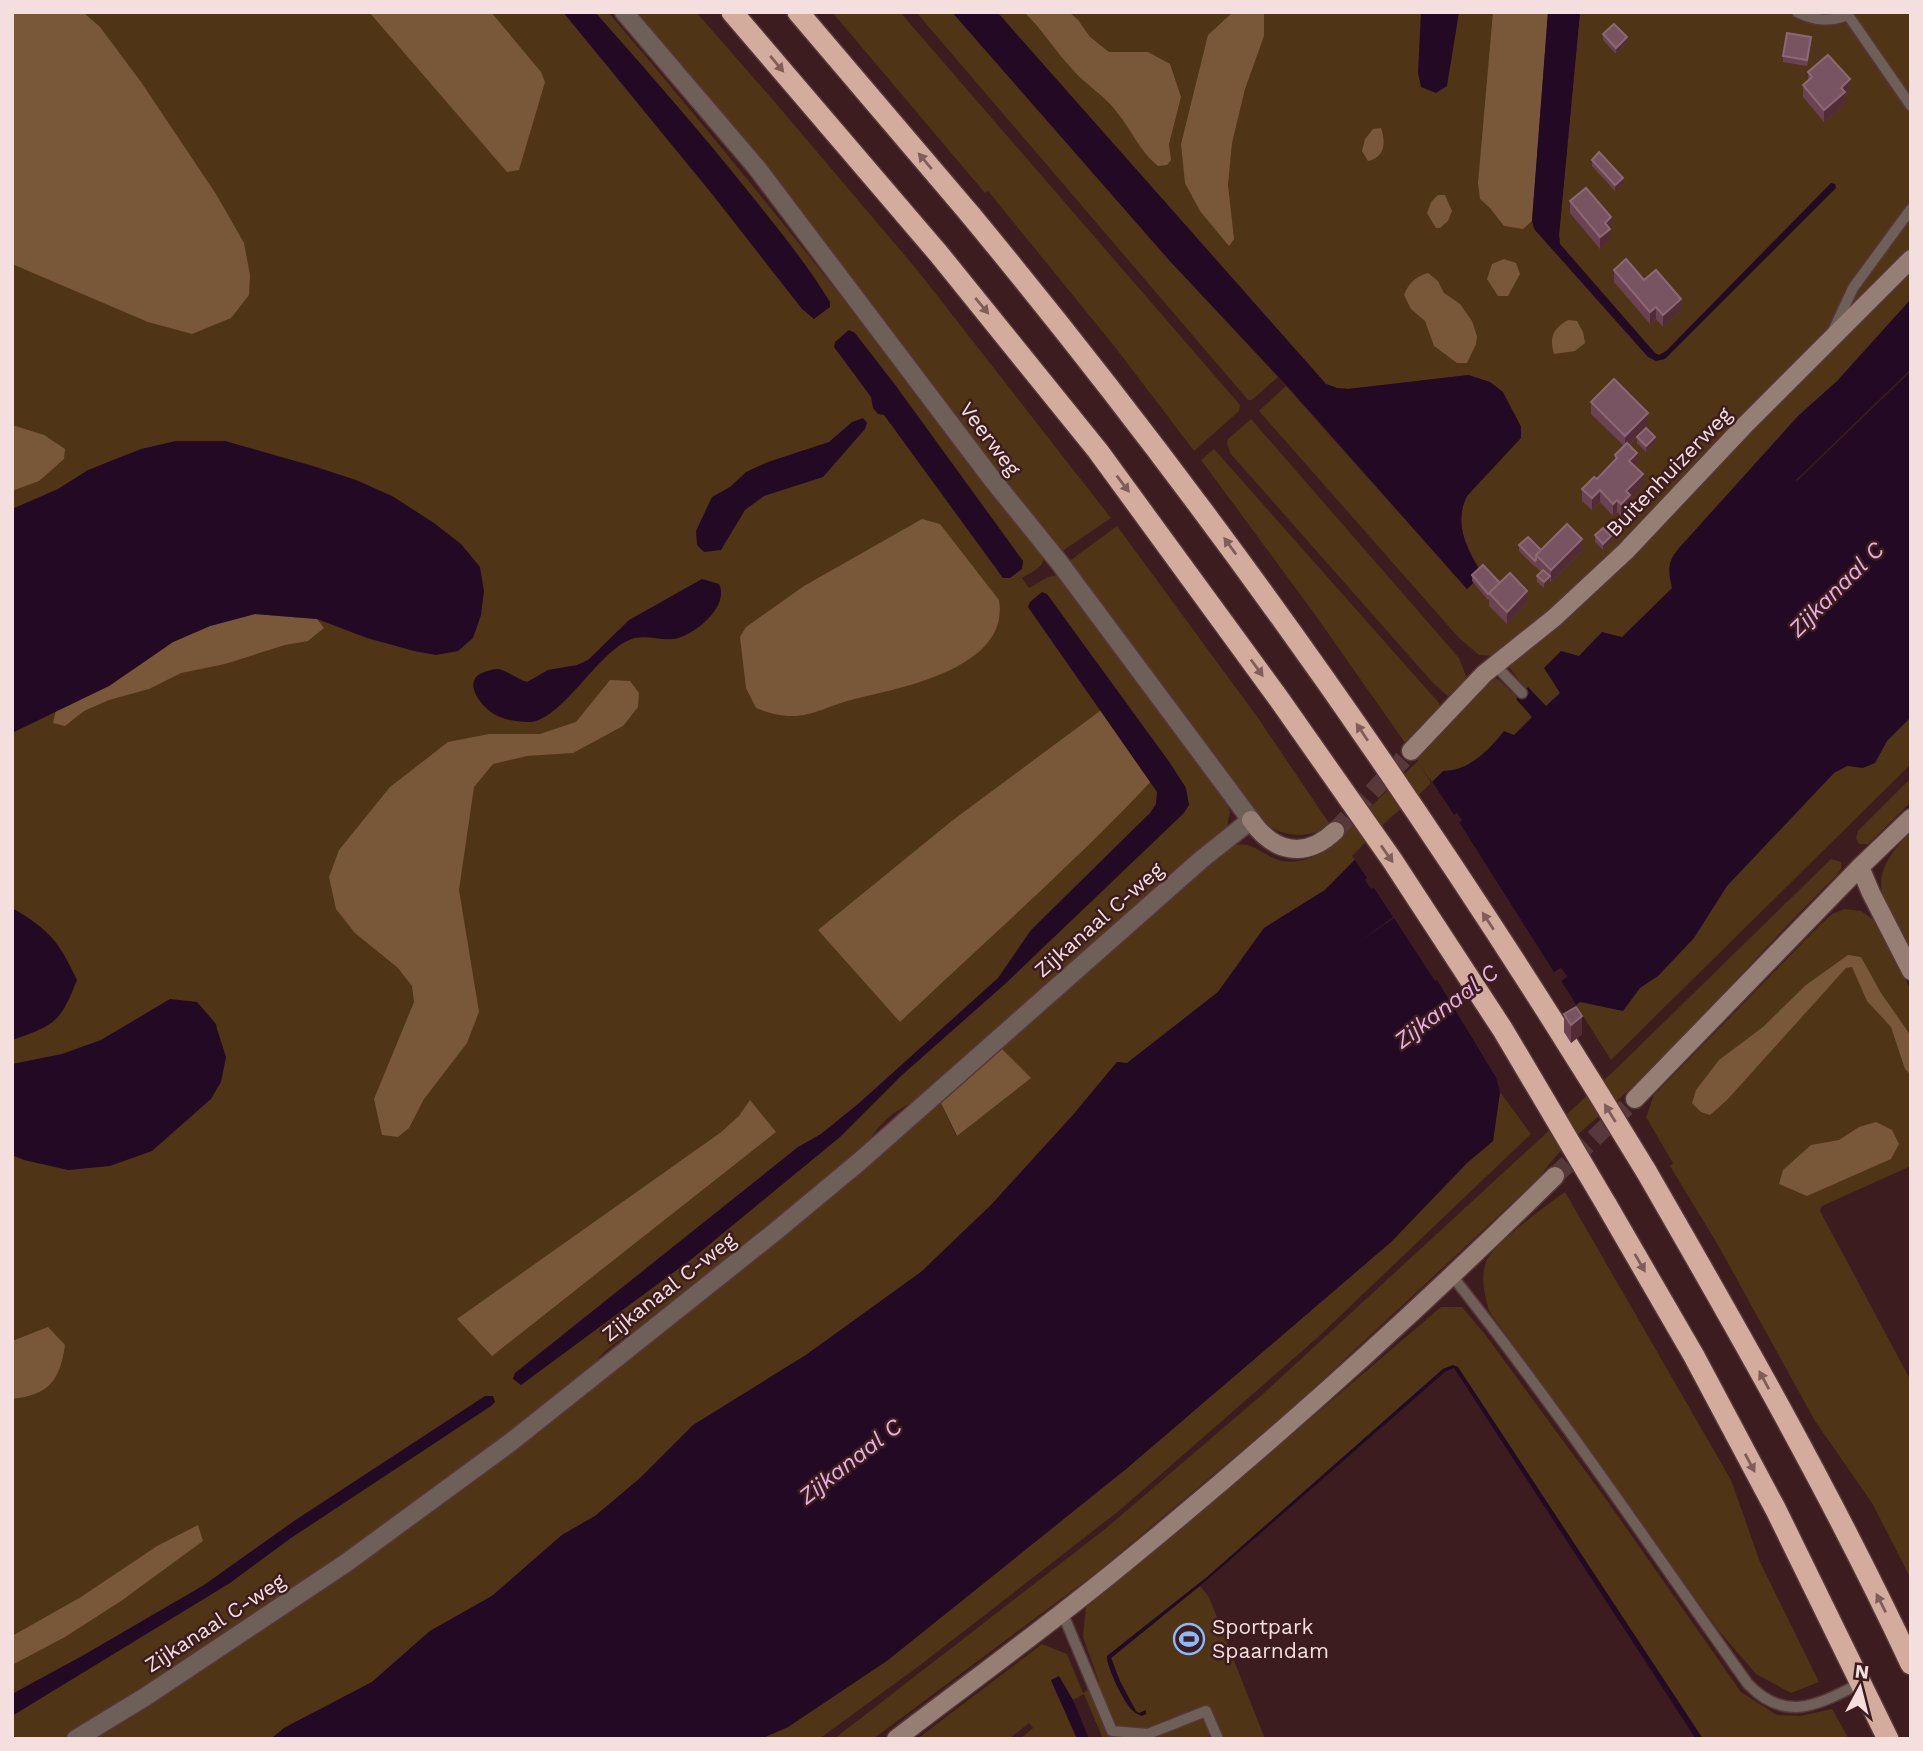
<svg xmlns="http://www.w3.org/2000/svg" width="1923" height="1751" font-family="'Work Sans',sans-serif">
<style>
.green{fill:#503416}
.forest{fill:#785838}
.water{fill:#240924}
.pier{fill:#3c1c1e}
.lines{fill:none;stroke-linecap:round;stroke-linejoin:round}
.secondary-tunnel{stroke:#58393b;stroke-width:18;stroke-dasharray:18 9;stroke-linecap:butt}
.lane-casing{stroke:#563739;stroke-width:13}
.street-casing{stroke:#563739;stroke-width:21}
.secondary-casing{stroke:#563739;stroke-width:21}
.highway-casing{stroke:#563739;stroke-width:24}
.lane{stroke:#6f5f59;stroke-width:10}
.street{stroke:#6f5f59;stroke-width:18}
.secondary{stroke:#977e75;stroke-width:18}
.highway{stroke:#d3ac9e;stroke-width:21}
.highway-bridge-casing{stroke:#563739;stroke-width:24;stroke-linecap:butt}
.highway-bridge{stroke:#d3ac9e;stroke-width:21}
.wall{fill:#6a4252}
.shaded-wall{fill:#512c37}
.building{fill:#785362;stroke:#8c6875;stroke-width:2}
.oneway{fill:#805d58}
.labels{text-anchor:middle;stroke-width:5;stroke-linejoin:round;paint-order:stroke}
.street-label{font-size:21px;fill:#f5dede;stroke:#3c1c1e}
.poi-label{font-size:21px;fill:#f5dede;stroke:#3c1c1e;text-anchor:start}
.water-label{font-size:23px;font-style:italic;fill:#e6b0e4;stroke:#3c1c1e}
</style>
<rect width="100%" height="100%" fill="#3c1c1e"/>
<g class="green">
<path d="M12,12h596c151,177 294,360 436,544 1,11 -13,17 -22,22l7,10 19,-11 10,-2 165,219 7,18 -4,19 -311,270c-22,10 -37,23 -48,44l-215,177c-33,18 -45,22 -66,53l-260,195 -262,169h-52z"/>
<path d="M627,12h69l77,88 145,171 193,247 -50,34z"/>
<path d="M832,12h68l340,393 -1,6 -45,40 -79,-104 -127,-156 -3,2z"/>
<path d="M916,12h36l217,248 109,117 -26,23h-4z"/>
<path d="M997,12h551l-16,209 2,8 95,95 -69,-79 -1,-10 21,-223h331v237l-259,265 -97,93 -61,49 -15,-1 -20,-17 -200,-227 27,-25 181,203 15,-15c-15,-25 -29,-50 -15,-78l54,-69 -7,-14 -46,-38 -120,14 -11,-1 -11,-4z"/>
<path d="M1911,268v496l-300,296 -50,-79 6,-5 -6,-8 -7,5 -95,-151 2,-2 -4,-7 -3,2 -35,-51 12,19 -106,107 -61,38 -46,64 -91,72 -10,-2 -44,53 -82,90 -70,67 -115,83 -36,22 -131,102 -44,37 -33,19 -70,61 -62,35 -58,51 -88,46 -13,11h-185l263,-170 590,-470 17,37 74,-58 -29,-30 228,-201c24,-9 32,9 53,14 16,3 32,-3 44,-11l92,-89 -3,-4 75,-78h8l20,19 8,-9 -18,-23 267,-263h5l28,-28 1,-4z"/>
<path d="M1251,419l208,239 7,18 -4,9 -12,13 -17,-15 -203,-230 -3,-10 1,-4z"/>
<path d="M1214,449l225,254 1,6 -32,38 -97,-138 -110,-149z"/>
<path d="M1117,526l141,192 73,108c-24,13 -48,12 -70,-5l-193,-259z"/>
<path d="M1911,778v24l-43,42h-9l-3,-6 2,-7z"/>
<path d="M1911,832v120c-28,-54 -50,-71 0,-120z"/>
<path d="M1831,859l10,3v7l-4,6c-71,69 -135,146 -207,214 -31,29 -67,53 -91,89l-250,233 -193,162 -223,166h-39l270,-209 159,-136 353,-325z"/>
<path d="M1845,909l16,2 13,9 37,70v176l-89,40 -2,5 91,170v198l-39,-76 -57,-82 -97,-176 -48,-79 3,-3 -27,-46 8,-22 164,-168 14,-13z"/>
<path d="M1500,1092l31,42 -213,203 -198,173 -201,156 -100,73h-59l28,-12 100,-67 238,-191 265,-227 76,-79 26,-22z"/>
<path d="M1565,1192l166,288 29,82 59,120 -28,11 -35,-19 -37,-43 -230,-320c-4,-16 -9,-32 -3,-49 5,-16 63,-59 79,-70z"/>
<path d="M1441,1307h21l22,26 124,169 133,190 36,23 23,1 32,-7 17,30h-146l-240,-364 -10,-10 -10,4 -236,208 -100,79v5l5,10 3,-3 -4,-10 89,-72 9,11 56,142h-162l-19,-45 -11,6 -15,-23 -7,4 27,58h-58l13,-11 -4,-5 -20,16h-92l125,-95 25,10 16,39 16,-11 -16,-45 3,-30 141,-117z"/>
</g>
<g class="forest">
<path d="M12,12h71l17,15 41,55 75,112 28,49 6,32 -1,20 -18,23 -39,16 -44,-12 -136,-58z"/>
<path d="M369,12h122l50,60 4,10 -26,88 -12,2z"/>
<path d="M1024,12h45l9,8 12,17 19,15h39l22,12 11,33 -12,47 2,16 -4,5 -9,1c-18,-14 -27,-37 -42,-55 -12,-16 -30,-26 -43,-41 -18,-19 -30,-40 -49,-58z"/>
<path d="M1233,12h31v24l-19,53 -13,54 -4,42 6,54 -5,7 -29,-35 -15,-28 -4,-39 27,-109z"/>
<path d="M1493,12h55l-16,209 -9,8 -19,-3 -14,-18 -10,-9 -2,-16z"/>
<path d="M1381,128c5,15 4,29 -13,33l-6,-10 3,-12 8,-10z"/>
<path d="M1438,195h7l7,16 -4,10 -8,7h-4l-9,-15 4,-11z"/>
<path d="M1504,259l12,4 4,11 -12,22h-10l-11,-17 5,-15z"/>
<path d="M1428,273l10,8 6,12 16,11 12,17 5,15 -1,8 -9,19h-10l-23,-17 -9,-25 -14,-12 -7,-14c5,-12 11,-18 24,-22z"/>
<path d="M1568,320l9,1 6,11 2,11 -10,8 -21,3c-5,-17 -1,-25 14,-34z"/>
<path d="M12,425l32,10 21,14 -1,10 -25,22 -27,10z"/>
<path d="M922,519l18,5 59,76c11,67 -94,87 -140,98 -44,10 -55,29 -103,10l-10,-20 -6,-51 6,-10 58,-41z"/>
<path d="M255,614l62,5 7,9 -16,13 -23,4 -60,19 -44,9 -32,16 -40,11 -25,11 -19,15 -12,-3 3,-13 53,-24 64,-44 37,-16z"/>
<path d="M610,680l20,1 9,12 -1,14 -15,19 -50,27 -46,3 -34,8 -19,23 -15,103 20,122 -12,31 -43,56 -15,29 -11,9 -16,-2 -8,-36 40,-97 -2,-16 -14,-18 -43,-35 -19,-24 -7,-32 10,-27 51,-63 58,-45 41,-8h51l36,-12z"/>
<path d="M1108,705l49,70c-81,87 -171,165 -257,247l-82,-92 135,-110z"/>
<path d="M1848,955l13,2 20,36 30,43v39l-6,-6 -14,-42 -24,-26 -15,-34 -6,1 -119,132 -17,15 -9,-3 -9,-9 4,-13 23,-30 44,-33 43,-42z"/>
<path d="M1001,1048l30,30 -74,58 -18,-37z"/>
<path d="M750,1100l26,32 -284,224 -35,-37 263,-186 19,-17z"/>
<path d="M1876,1122l16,8 7,14 -8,15 -84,37 -28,-12 4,-14 28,-25 28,-5 20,-13z"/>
<path d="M48,1327l17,18c-5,35 -16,50 -53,54v-58z"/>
<path d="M198,1525l5,16 -82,60 -56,36 -53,28v-29l69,-39 76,-51z"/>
</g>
<g class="water">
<path d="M563,12h32c53,60 106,120 156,183 28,35 56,69 79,107v5l-16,12 -12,-10 -90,-115z"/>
<path d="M952,12h45l329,372 11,4 11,1 121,-14 21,7 13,10 18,35v11l-54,58c-14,28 0,53 15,78l-15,15 -177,-200 -121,-129z"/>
<path d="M1421,12h38l-12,74 -11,7 -15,-6 -3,-14z"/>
<path d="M1548,12h32l-21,223 1,9 95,109 4,2 7,-4 165,-168 4,1 1,4 -171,171 -9,2 -8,-4 -113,-127 -3,-9z"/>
<path d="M1911,299v418l-24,24 -12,22 -12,5 -16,-2 -13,7 -107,113 -33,52 -36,38 -18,12 -17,23 -43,-9 -4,3 -15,-24 6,-5 -6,-8 -7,5 -95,-151 2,-2 -4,-7 -3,2 -22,-33 11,-11c26,0 46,-21 61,-40l10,4 18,-18 -16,-18 12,-12 18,19 14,-13 -16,-25 17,-17 18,5 23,-24 20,5 50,-49c-4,-17 -5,-26 7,-40l119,-132 39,-35z"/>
<path d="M849,330l6,3 41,53 127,175 -1,8 -12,9h-7l-119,-163 -6,-1 -5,-6 -2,-11 -37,-50 1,-5z"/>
<path d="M863,418l4,5 -2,6 -42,48 -59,19 -19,14 -24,40 -17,2 -7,-7 -1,-14 16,-34 18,-10 16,-15 22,-10 61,-20 23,-20z"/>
<path d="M176,441h49l88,25 43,14 36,16 42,27 27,21 19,23 4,24 -3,24 -8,23 -15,13 -22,4 -22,-4 -47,-13 -50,-19 -62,-5 -45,12 -37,16 -64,44 -97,47v-224l46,-20 30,-19 53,-21z"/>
<path d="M702,579l17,5c11,22 -24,51 -45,55 -16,2 -32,-6 -47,2 -31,15 -66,79 -97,81 -11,0 -27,-2 -36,-8 -13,-8 -32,-32 -12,-41 5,-2 11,-4 16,-4 10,2 19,10 29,13l21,-12 29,-5 11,-5 41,-40z"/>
<path d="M1042,592l5,2 123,169 16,25 3,17 -5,8 -179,171 -104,92 -61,61 -147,121 -172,127 -8,-6 2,-6 283,-226 23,-13 37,-30 140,-126 33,-48 119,-117 6,-9 1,-12 -129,-185 2,-5z"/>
<path d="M1394,820l99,246 7,26 -7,49 -26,22 -76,79 -265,227 -238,191 -100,67 -28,12h-489l13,-11 88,-46 58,-51 62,-35 70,-61 33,-19 44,-37 54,-54 113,-70 115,-83 70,-67 82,-90 44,-53 10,1 91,-71 46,-64 61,-38z"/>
<path d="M12,908c38,22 47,34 65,72 -17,43 -22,45 -65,60z"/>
<path d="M170,999l27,3 19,22 1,5 9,28 -5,25 -10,17 -59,52 -42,15 -42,4 -44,-10 -12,-5v-91l50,-10 39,-14z"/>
<path d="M1453,1365l5,2 245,372h-7l-242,-371 -8,3 -239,209 -96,78 9,23 16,30 3,2 7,-3v4l-4,2c-4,-2 -7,-3 -10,-6 -9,-9 -25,-42 -25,-54l100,-79 236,-208z"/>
<path d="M485,1396h8l2,6 -4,4 -200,132 -61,45 -218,133v-22l70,-38 122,-71 90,-64z"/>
<path d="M1059,1676l14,24 16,39h-12l-26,-59z"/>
</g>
<g class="pier">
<path d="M1911,369v2l-114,110 -1,-1z"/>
<path d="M1430,779l24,36 3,-2 5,7 -3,3 95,149 7,-4 6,9 -6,4 17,27 -81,60 6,21 -66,-109 -2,1 -41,-63 -35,24 34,-25 -19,-29 -3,1 -6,-9 2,-2 -15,-22 39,-39 39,-31z"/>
</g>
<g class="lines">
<g class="secondary-tunnel">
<path d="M1335,831l76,-80"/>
<path d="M1555,1176l80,-77"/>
</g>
<g class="lane-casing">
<g id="lane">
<path d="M1797,12c18,9 33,10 51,3l63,91"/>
<path d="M1834,329l19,-41 58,-79"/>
<path d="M1495,665l27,28"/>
<path d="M1453,1277c104,131 198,271 295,407 38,40 71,20 113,-1"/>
<path d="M1062,1612l50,119 36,3 58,-23 12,28"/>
</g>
</g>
<g class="street-casing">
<path id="street" d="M76,1739l69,-42 201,-134 165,-121 265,-211 83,-69 343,-303 49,-39 -192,-258 -67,-83 -235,-311 -133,-156"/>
</g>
<g class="secondary-casing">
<g id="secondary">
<path d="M1411,751l73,-77 70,-56 72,-67 117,-124 168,-168"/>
<path d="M1251,820c22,32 54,40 84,11"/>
<path d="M1860,867l11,26 40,78"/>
<path d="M1635,1099l225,-232 51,-49"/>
<path d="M896,1739c77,-59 156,-116 231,-178 148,-121 292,-251 428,-385"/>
</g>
</g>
<g class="highway-casing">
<g id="highway">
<path d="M732,12l206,241"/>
<path d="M798,12l171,201"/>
<path d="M1646,1171c93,161 186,324 265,493"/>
<path d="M1606,1204l88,152 82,154 112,229"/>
</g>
</g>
<use href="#lane" class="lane"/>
<use href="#street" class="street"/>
<use href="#secondary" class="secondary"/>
<use href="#highway" class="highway"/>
<g class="highway-bridge-casing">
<g id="highway-bridge">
<path d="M969,213c250,302 474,623 677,958"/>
<path d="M938,253l160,198 181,248 113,161 111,170 103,174"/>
</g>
</g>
<use href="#highway-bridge" class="highway-bridge"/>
</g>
<g class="wall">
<path d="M1603,34l24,9 -11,11 -13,-14z"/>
<path d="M1811,43l-4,23 -24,-4v-6z"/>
<path d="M1808,72l42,19 -5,5v8l-21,18 -21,-25v-12l5,-5z"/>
<path d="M1592,160l31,24 -8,7 -23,-25z"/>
<path d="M1570,201l41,29 -1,1v10l-10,8 -30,-36z"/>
<path d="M1614,270l30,10 37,31 -18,16 -7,-8 -6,5 -36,-42z"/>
<path d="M1591,402l57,24 -19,19 8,20 -1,1 7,20 -13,13v8l-9,9 -4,-4 -4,4 -13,-14 -8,8 -10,-9v-12l15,-10 18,-19v-5l9,-9 -33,-32z"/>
<path d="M1637,437l18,6 -9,9 -9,-9z"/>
<path d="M1595,535l16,7 -8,8 -8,-8z"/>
<path d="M1519,545l22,5 41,1 -31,31 -1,-1 -6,7 -7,-6v-6l4,-4 -5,-5v-1l-1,1 -16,-16z"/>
<path d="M1472,575l28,8 27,20 -20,21 -18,-18v-7l-1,1 -16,-19z"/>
<path d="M1564,1014l18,20 -11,9 -7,-11z"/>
</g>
<g class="shaded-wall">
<path d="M1627,37v6l-11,11v-6z"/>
<path d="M1850,79v12l-5,5v8l-21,18v-12l17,-22z"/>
<path d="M1623,178v6l-8,7v-6z"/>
<path d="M1611,217l-1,24 -10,8v-12l5,-14z"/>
<path d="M1681,299v12l-18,16v-12z"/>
<path d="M1656,307v12l-6,5v-12z"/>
<path d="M1648,413v13l-23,22v-12z"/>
<path d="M1655,437v6l-9,9v-6z"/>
<path d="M1637,453v12l-8,8v-12z"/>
<path d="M1643,474v12l-13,13v8l-9,9v-12l5,-13z"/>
<path d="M1600,490v12l-8,8v-12z"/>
<path d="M1617,500v12l-4,4v-12z"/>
<path d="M1611,536v6l-8,8v-6z"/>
<path d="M1582,539v12l-31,31v-12z"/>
<path d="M1550,576v6l-6,6v-6z"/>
<path d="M1527,591v12l-20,21v-12z"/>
<path d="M1582,1016v18l-11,9v-18z"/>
</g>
<g class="building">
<path d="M1614,24l13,13 -11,11 -13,-14z"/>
<path d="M1787,33l24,4 -4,23 -24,-4z"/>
<path d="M1828,55l22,24 -9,9 4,4 -21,18 -21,-25 9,-8 -4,-5z"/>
<path d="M1599,152l24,26 -8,7 -23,-25z"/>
<path d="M1586,188l25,29 -6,6 5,6 -10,8 -30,-36z"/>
<path d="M1626,259l18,21 12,-10 25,29 -18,16 -7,-8 -6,5 -36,-42z"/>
<path d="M1614,379l34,34 -23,23 -34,-34z"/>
<path d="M1646,428l9,9 -9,9 -9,-9z"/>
<path d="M1627,443l10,10 -8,8 14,13 -17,17 4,4 -9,9 -4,-4 -4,4 -13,-14 -8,8 -10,-9 12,-12 3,2 20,-21 -2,-3z"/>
<path d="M1567,524l15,15 -31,31 -15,-15z"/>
<path d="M1603,528l8,8 -8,8 -8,-9z"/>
<path d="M1528,537l13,13 -5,5v5l-1,1 -16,-16z"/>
<path d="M1483,565l17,18 -12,11 -16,-19z"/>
<path d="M1543,570l7,6 -6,6 -7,-6z"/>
<path d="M1510,573l17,18 -20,21 -18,-19z"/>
<path d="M1576,1007l6,9 -11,9 -7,-11z"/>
</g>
<defs><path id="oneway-solid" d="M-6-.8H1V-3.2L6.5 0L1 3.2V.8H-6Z" transform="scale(1.75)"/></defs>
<g class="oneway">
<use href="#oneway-solid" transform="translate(777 64) rotate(50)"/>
<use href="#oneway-solid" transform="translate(925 161) rotate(-130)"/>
<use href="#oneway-solid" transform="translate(982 306) rotate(50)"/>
<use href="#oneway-solid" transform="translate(1123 484) rotate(53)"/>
<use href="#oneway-solid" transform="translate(1230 546) rotate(-126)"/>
<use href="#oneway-solid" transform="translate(1257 668) rotate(54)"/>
<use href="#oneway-solid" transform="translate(1362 732) rotate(-124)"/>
<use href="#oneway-solid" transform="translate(1387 854) rotate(55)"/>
<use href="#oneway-solid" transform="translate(1488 921) rotate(-123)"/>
<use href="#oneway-solid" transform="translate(1610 1113) rotate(-122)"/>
<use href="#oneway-solid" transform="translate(1640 1263) rotate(60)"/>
<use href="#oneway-solid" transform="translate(1764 1380) rotate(-118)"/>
<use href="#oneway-solid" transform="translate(1750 1463) rotate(62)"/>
<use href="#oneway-solid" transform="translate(1881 1603) rotate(-117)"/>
</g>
<defs>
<g id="stadium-ring" transform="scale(1.575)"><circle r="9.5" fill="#3c1c1e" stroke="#87bbfc" stroke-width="1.5"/><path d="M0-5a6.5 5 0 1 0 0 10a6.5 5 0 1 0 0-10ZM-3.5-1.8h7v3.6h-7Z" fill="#87bbfc"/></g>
</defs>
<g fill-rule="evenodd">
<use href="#stadium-ring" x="1189" y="1639"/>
</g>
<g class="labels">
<g class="street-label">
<text transform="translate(990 439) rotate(53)" y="7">Veerweg</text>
<text transform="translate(1669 472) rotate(-46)" y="7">Buitenhuizerweg</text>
<text transform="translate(1099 920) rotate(-41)" y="7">Zijkanaal C-weg</text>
<text transform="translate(669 1287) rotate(-38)" y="7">Zijkanaal C-weg</text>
<text transform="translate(215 1623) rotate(-33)" y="7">Zijkanaal C-weg</text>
</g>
<g class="poi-label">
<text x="1212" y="1634">Sportpark<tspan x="1212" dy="24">Spaarndam</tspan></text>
</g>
<g class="water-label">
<text transform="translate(1836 589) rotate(-45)" y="8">Zijkanaal C</text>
<text transform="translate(1446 1006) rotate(-37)" y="8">Zijkanaal C</text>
<text transform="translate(850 1461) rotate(-38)" y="8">Zijkanaal C</text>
</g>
</g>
<rect width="1923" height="1751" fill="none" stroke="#f5dede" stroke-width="28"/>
<g transform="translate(1860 1688) rotate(7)" stroke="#3c1c1e" stroke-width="5" paint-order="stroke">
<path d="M0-5L12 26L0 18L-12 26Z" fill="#f5dede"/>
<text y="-10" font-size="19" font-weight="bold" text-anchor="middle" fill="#f5dede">N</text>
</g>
</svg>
